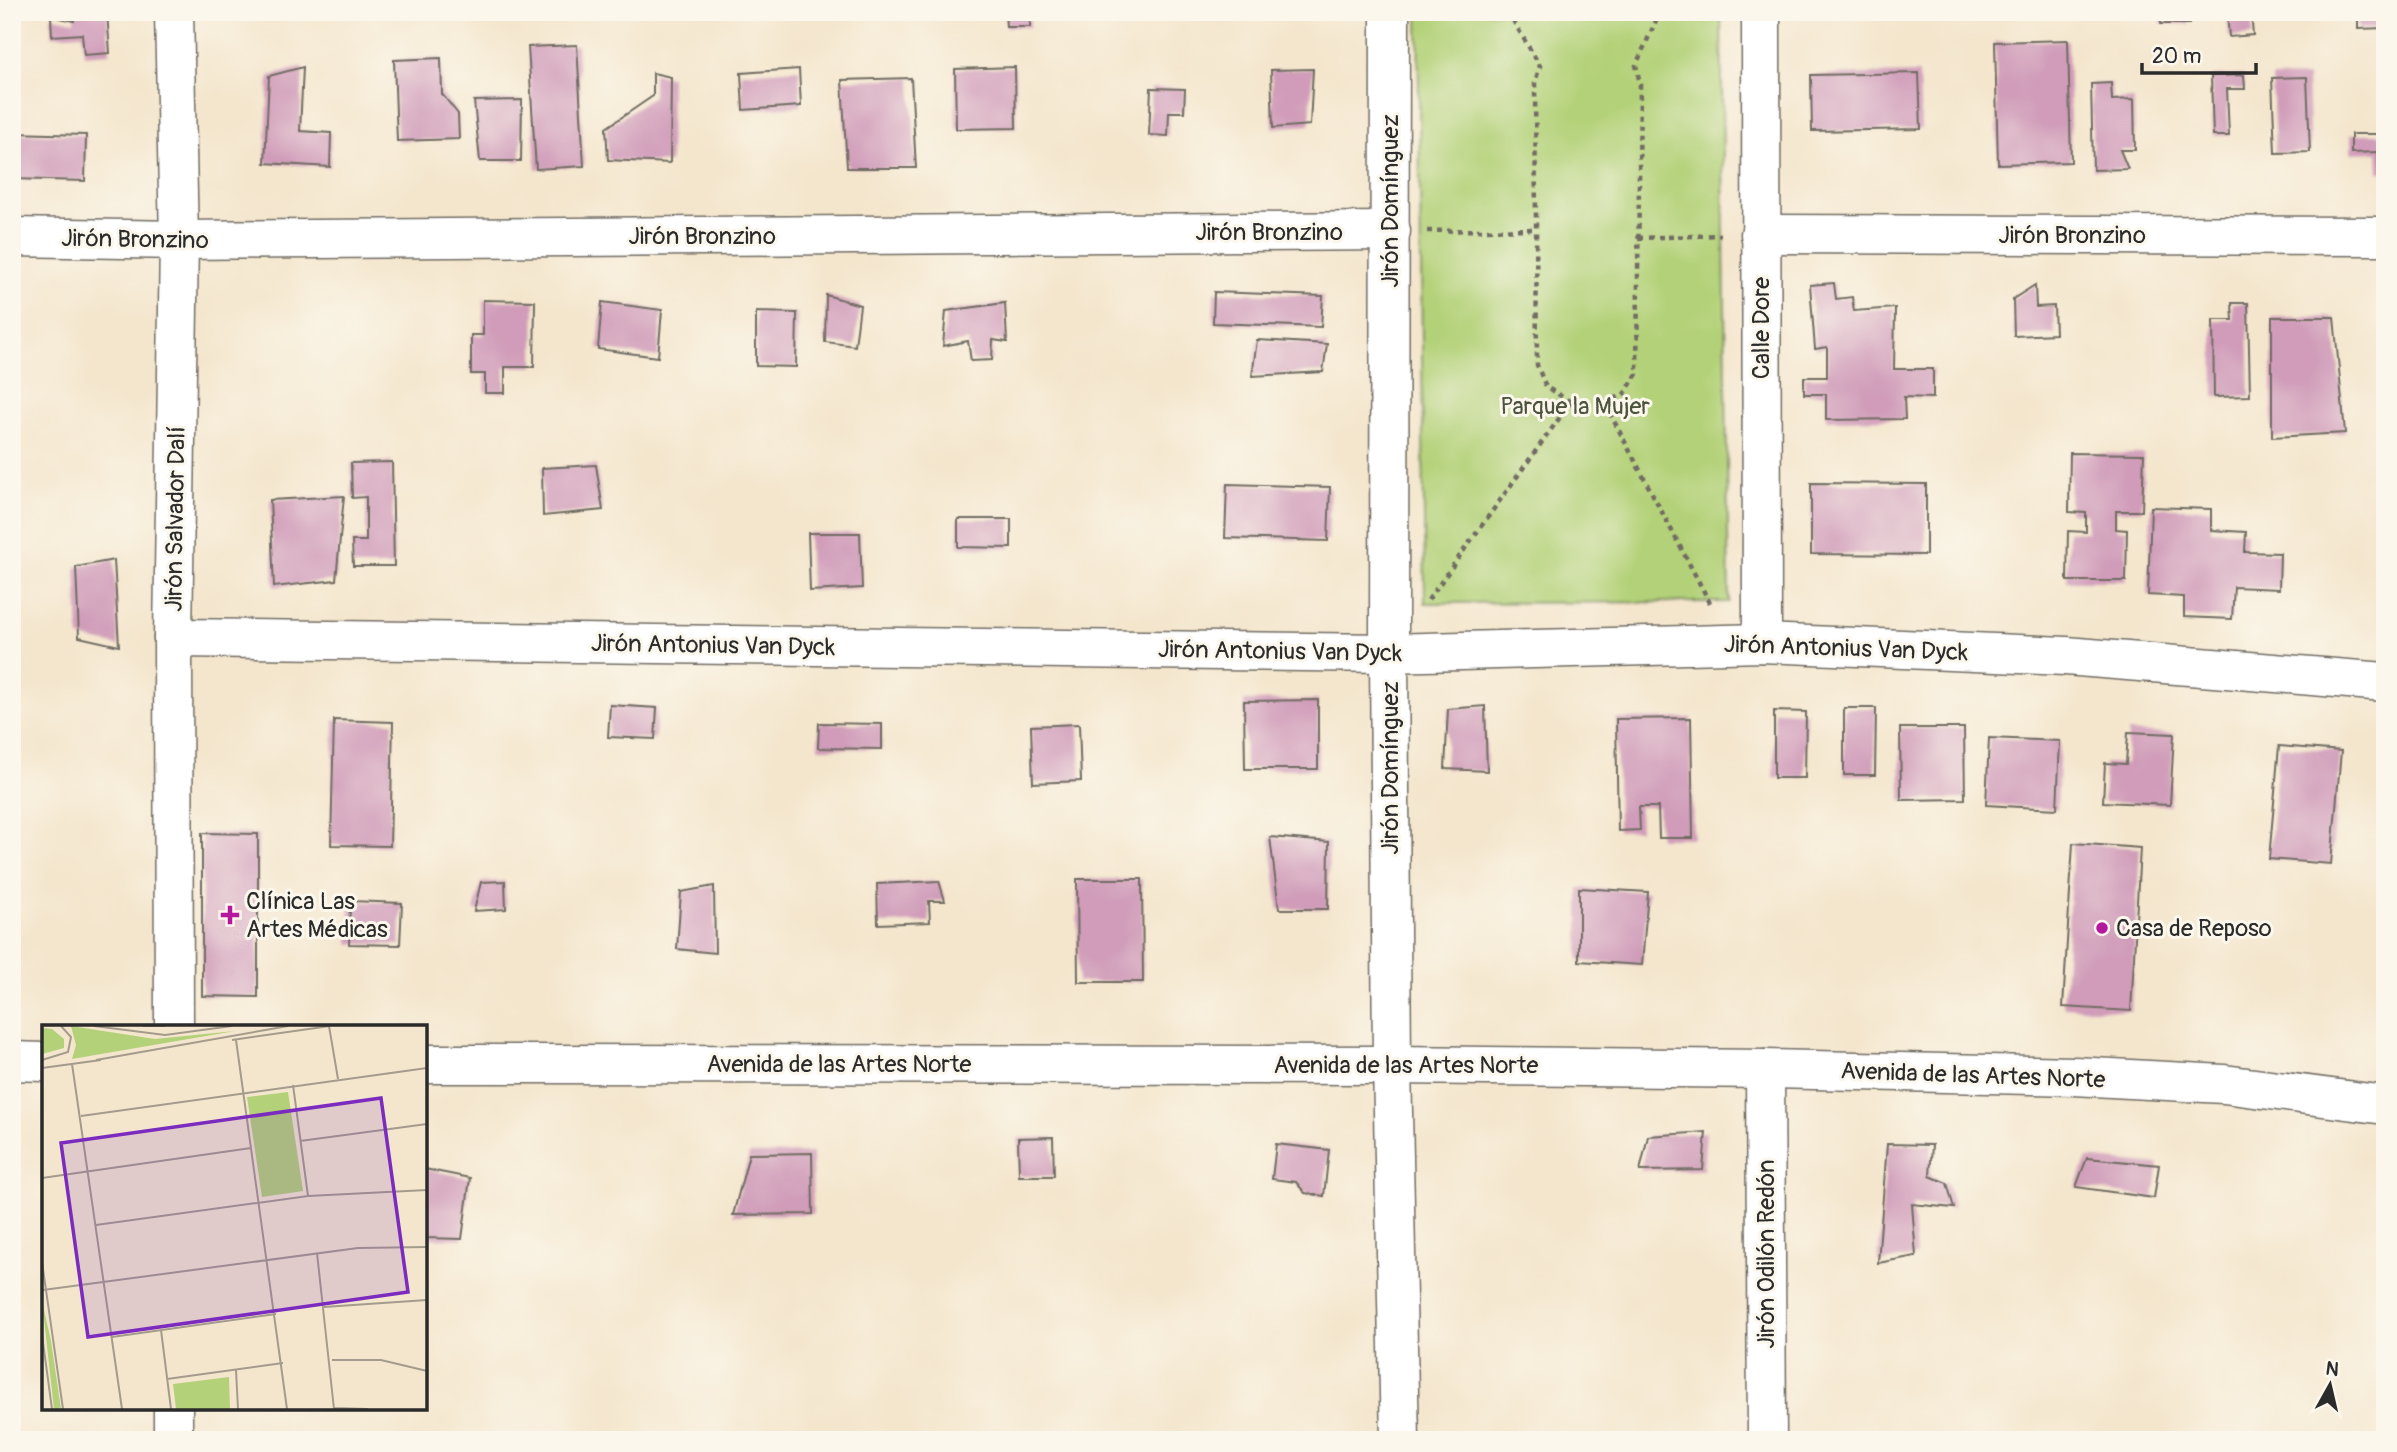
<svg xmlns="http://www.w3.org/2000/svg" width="2397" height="1452" font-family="Pangolin,sans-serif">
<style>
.green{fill:#b3d178;stroke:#6f7e52;stroke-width:2}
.building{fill:#d09cb9}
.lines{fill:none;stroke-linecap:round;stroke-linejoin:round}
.minor-casing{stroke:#716c64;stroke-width:41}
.path{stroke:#716c64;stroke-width:4.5;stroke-dasharray:5 5;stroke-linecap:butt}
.minor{stroke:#fff;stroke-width:38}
.poi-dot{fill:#b5179e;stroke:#fbf7ec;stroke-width:2.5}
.labels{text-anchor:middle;stroke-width:6;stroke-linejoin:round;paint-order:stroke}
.street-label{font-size:24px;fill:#2b2b2b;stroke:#fbf7ec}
.park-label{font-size:24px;fill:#4d543e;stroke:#fbf7ec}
.poi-label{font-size:24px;fill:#2b2b2b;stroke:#fbf7ec;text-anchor:start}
.inset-road{fill:none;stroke:#a49b8c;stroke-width:2}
.view{fill:#7b2cbf;fill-opacity:0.15;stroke:#7b2cbf;stroke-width:3.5}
.inset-edge{fill:none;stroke:#2b2b2b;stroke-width:3.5}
</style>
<rect width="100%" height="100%" fill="#fbf7ec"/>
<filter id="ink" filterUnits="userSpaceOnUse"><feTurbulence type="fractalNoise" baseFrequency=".0143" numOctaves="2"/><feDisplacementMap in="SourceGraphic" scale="14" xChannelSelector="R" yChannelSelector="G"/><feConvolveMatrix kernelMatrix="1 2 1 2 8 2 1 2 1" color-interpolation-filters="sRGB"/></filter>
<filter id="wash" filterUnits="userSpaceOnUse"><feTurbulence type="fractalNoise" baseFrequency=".00686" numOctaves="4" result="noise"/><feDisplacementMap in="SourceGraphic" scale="28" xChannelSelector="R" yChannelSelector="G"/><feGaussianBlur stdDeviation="1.57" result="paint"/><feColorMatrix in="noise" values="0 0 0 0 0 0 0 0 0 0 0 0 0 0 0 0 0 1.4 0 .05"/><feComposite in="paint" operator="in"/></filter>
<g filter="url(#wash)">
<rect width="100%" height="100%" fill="#f4e6cd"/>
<path class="green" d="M1418,12h303l8,590 -304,1z"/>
<g id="blocks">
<g class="building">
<path d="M74,12h33l3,41 -26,2 -2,-21 -30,2 -1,-20 23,5z"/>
<path d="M1005,12h25v15h-24z"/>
<path d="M2160,12h29v12h-28z"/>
<path d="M2227,12h24l2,23 -24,2z"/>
<path d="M2358,12h27v16l-27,1z"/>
<path d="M2068,40l3,122 -73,2 -3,-122z"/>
<path d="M577,45l7,121 -48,3 -8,-122z"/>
<path d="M441,58l1,36 16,20 1,25 -62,2 -3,-81z"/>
<path d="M303,67l-3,64 31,2 -1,34 -65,-4 4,-87z"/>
<path d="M1015,67l1,61 -60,1 -1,-60z"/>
<path d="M799,69l2,37 -58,4 -2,-37z"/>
<path d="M1313,69l-3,56 -37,3 -2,-58z"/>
<path d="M653,73l18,4 -1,86 -62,-3 -2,-32 47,-32z"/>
<path d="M1919,73l2,56 -109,2 -1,-56z"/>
<path d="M2244,75l1,14h-18l2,47h-16l-2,-60z"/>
<path d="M2307,77l3,75 -35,1 -3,-75z"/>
<path d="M911,78l5,90h-69l-5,-88z"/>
<path d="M2111,83l1,17 22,-1 1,51h-15l8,19 -35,1 -2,-86z"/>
<path d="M1151,88l34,1 -1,23h-15l-1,24 -19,-1z"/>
<path d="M522,100l-1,61h-41l-6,-60z"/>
<path d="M12,133l74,2 -1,46 -73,-2z"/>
<path d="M2351,134h34v38h-6l-1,-20 -27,1z"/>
<path d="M1834,283l2,16 16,-2 2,14 41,-3 -1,61h39v29l-29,-1 1,22 -79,1v-26h-22v-17h23v-30l-12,2 -5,-64z"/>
<path d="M2035,285l1,22 18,-1 1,28 -41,2 -1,-37z"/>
<path d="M1214,292l109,4 -2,31 -108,-4z"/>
<path d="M826,295l34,10 -5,41 -30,-4z"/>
<path d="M483,300l52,1 -1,66h-29v26h-20v-19h-14v-39h12z"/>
<path d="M602,302l60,8 -4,47 -60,-8z"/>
<path d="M1005,303l2,39 -14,-2 -1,20 -21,1 -3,-20 -25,5 3,-35z"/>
<path d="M2232,303h16l2,93 -36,1 -1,-77h20z"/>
<path d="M756,312l41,1 -1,54 -40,-1z"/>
<path d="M2272,317h62l11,116 -73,4z"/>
<path d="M1257,340l70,4 -4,28 -71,4z"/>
<path d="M2070,453l74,1 -2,57h-26v18l11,1 -1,51h-59l1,-50 18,1v-19l-17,-1z"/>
<path d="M392,462l2,104h-41l-1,-25h14v-44l-14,1 -1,-35z"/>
<path d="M596,465l7,45 -60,6 -1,-48z"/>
<path d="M1811,483l115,1v71l-115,-1z"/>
<path d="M1227,484l103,3 -2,54 -103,-3z"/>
<path d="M344,496l-8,84 -62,7 -4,-87z"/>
<path d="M2151,507l60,2v21l35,2 -1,20 35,1 -1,36 -45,-2 -2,32 -48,-2v-20l-36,-2z"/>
<path d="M958,519h53v29l-53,-1z"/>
<path d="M808,533h52l2,55 -52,3z"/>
<path d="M114,560l5,86 -40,-9 -3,-70z"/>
<path d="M1318,700v69h-73l-1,-68z"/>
<path d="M610,705l47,3 -2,31 -47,-2z"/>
<path d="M1485,706l2,65 -42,-2 3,-60z"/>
<path d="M1844,708h32l-1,67h-31z"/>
<path d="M1774,711l32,1 -1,66h-31z"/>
<path d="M1691,718l2,120h-34l-1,-31h-19l1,23 -22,1 -2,-112z"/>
<path d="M334,720l59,2 -3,124 -59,-1z"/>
<path d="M819,723l63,1v25l-64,-1z"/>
<path d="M1079,724l2,57 -48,2 -2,-57z"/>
<path d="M1900,728h64l1,71 -64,1z"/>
<path d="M2128,732l46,2 -4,71 -67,-3 2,-39 21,1z"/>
<path d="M1989,738l71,3 -3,68 -71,-4z"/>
<path d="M2279,746l62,5 -10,113 -62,-5z"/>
<path d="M202,833l56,1v163l-56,-1z"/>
<path d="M1270,837l59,5 -1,67h-49z"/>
<path d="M2073,843l67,5 -9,163 -68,-4z"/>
<path d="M1077,879h65l1,103h-65z"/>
<path d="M505,881l1,28 -32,2 7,-29z"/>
<path d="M939,881l6,20h-16l1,21 -52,2 -1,-40z"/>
<path d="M714,886l1,67 -38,-4 4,-57z"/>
<path d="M1579,888l69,4 -6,73 -63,-4z"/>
<path d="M350,901l52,2 -2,42 -51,-1z"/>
<path d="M1706,1132l-3,38 -63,1 8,-35z"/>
<path d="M1053,1137l1,39h-35l-1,-38z"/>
<path d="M1276,1144l53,6 -5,46 -19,-3 -9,-11 -24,-3z"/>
<path d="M1887,1144l45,1 -2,31 17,7 7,25 -42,-4 4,52 -38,7z"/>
<path d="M812,1153l1,61 -80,1 16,-61z"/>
<path d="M2087,1158l72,7 -5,33 -78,-11z"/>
<path d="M425,1169l45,9 -8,61 -37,-1z"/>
</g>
</g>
</g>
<g filter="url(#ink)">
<use href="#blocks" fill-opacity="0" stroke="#716c64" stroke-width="2"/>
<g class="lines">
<g class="minor-casing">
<g id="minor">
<path d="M1390,12l-1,641 3,412 8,375"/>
<path d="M1761,12l1,631"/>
<path d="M1760,234l625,2"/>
<path d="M12,237l167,3 1212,-9"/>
<path d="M173,638l1216,15 373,-10 304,13 319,26"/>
<path d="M174,1027l-1,-389 6,-398 -5,-228"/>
<path d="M12,1061l32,1"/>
<path d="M425,1064l967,1 373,4 309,7 150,8 161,21"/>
<path d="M1765,1069l2,371"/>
<path d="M173,1440v-32"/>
</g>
</g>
<g class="path">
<path d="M1508,12l32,54 -5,16 2,283 9,22 25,15 34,2 20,-11 12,-19 3,-290 -4,-19 24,-53"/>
<path d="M1427,231l109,-2"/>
<path d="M1638,238l83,-3"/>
<path d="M1605,404l106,201"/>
<path d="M1428,600l143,-198"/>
</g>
<use href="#minor" class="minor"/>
</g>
</g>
<g class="poi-dot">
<path d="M226.5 904.5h7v7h7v7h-7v7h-7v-7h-7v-7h7z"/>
<circle cx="2102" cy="928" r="7"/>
</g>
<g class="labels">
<g class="street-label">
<text transform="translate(1390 201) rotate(-90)" y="8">Jirón Domínguez</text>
<text x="1269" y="240">Jirón Bronzino</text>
<text x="2072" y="243">Jirón Bronzino</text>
<text x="702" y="244">Jirón Bronzino</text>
<text transform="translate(135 239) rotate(1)" y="8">Jirón Bronzino</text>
<text transform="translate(1761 328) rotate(-90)" y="8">Calle Dore</text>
<text transform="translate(175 519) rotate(-89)" y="8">Jirón Salvador Dalí</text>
<text transform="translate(713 645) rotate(1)" y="8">Jirón Antonius Van Dyck</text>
<text transform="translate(1846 648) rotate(2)" y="8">Jirón Antonius Van Dyck</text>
<text transform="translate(1280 651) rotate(1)" y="8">Jirón Antonius Van Dyck</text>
<text transform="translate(1390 768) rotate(-90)" y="8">Jirón Domínguez</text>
<text x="839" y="1072">Avenida de las Artes Norte</text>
<text x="1406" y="1073">Avenida de las Artes Norte</text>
<text transform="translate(1973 1075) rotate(2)" y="8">Avenida de las Artes Norte</text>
<text transform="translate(1766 1254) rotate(-90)" y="8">Jirón Odilón Redón</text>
</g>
<g class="park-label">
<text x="1575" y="414">Parque la Mujer</text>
</g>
<g class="poi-label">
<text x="246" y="909">Clínica Las<tspan x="246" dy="28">Artes Médicas</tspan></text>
<text x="2116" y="936">Casa de Reposo</text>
</g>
</g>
<g transform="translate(42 1025)">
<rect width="385" height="385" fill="#f4e6cd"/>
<path d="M29,1l84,13 80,-8 -163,28 4,-14zM0,3l10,1 12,10v9l-22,6zM246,67l15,99 -41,6 -15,-100zM0,276l9,40 10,68h-7zM187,352l1,32h-54l-3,-25z" fill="#b3d178"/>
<path class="inset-road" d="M52,1l71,9 67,-9M101,1h22M287,1l9,53M190,15l98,-14M194,15l51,369M0,35l26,-8 3,-15 -10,-11M54,35l192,-34M30,39l50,345M0,43l59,-8M251,60l15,111M39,91l346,-48M258,116l127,-17M0,153l209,-30M54,200l212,-29 119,-6M275,228l17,156M0,237l21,147M1,265l315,-42 69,-1M282,282l103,-7M119,305l10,79M0,310l10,74M70,312l164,-23M290,335h49l46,11M194,345l2,39M125,354l116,-16M292,383l34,1"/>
<path class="view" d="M339,73l27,194 -320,45 -27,-194z"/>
<rect width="385" height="385" class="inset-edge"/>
</g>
<rect width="2397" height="1452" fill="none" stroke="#fbf7ec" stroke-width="42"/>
<g transform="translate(2330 1385) rotate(8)" stroke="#fbf7ec" stroke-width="5" paint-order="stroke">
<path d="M0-5L12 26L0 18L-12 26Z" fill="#2b2b2b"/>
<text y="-10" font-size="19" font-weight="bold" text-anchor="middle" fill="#2b2b2b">N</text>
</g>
<path d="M2142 63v10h114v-10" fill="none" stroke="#2b2b2b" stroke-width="3.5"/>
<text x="2152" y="63" font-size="21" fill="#2b2b2b" stroke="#fbf7ec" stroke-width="5" paint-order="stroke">20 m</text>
</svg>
